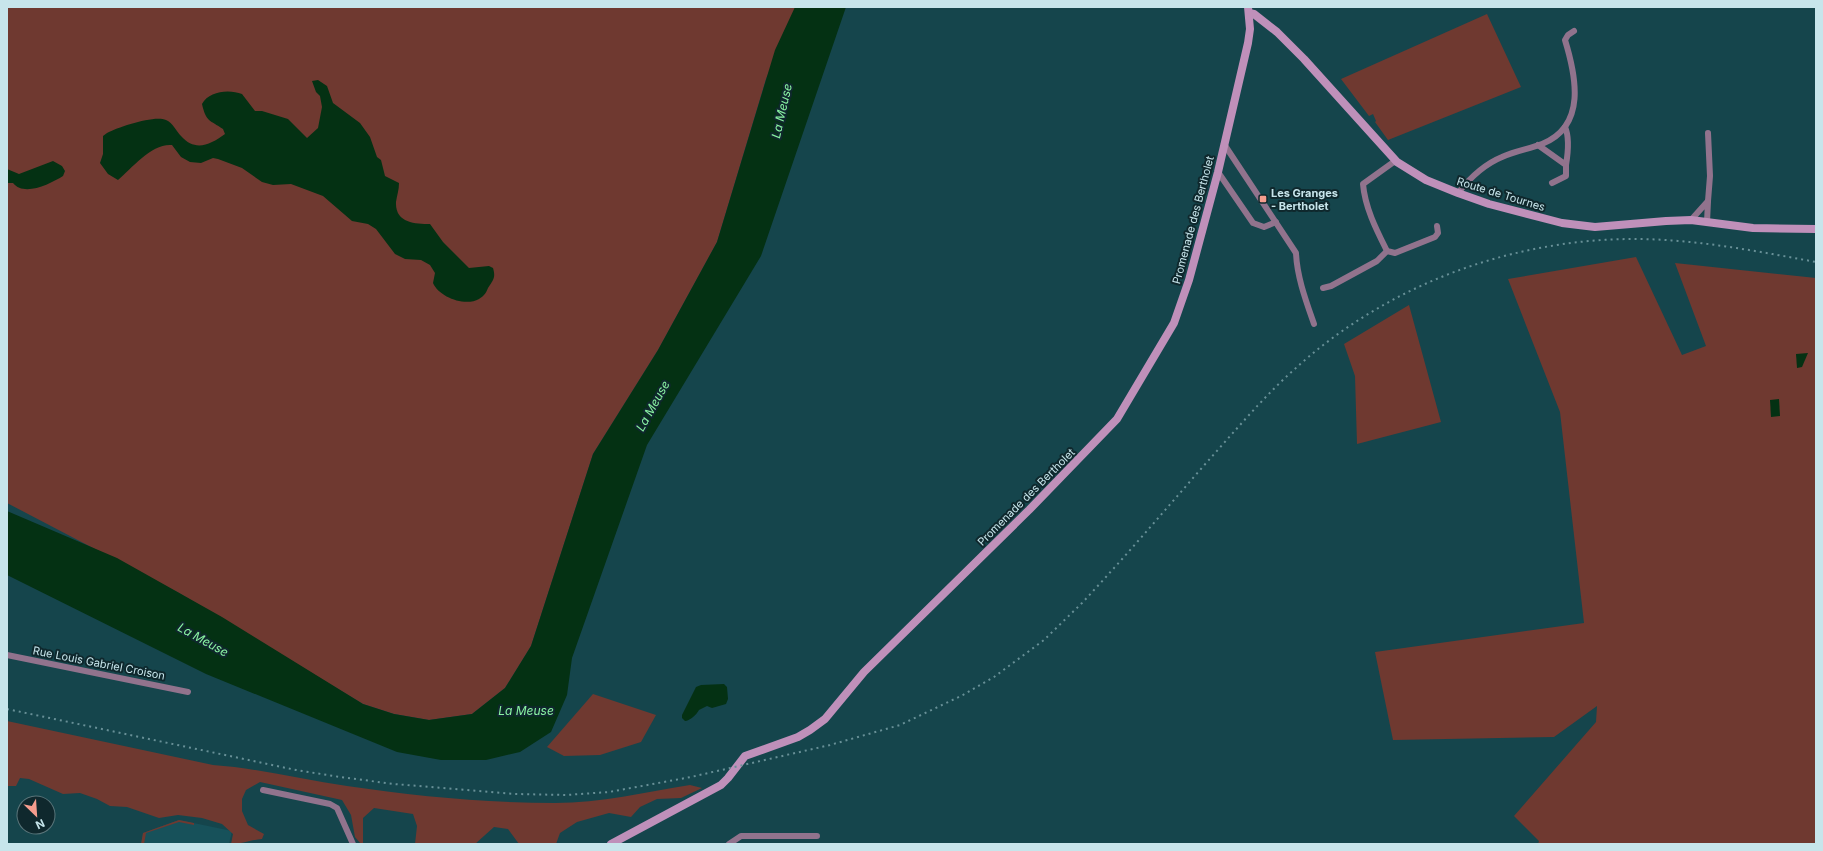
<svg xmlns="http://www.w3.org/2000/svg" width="1823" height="851" font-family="Inter,sans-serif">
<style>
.built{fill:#17515a}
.green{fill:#6f3930}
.water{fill:#043113}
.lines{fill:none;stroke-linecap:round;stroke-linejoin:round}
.street{stroke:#91738d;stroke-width:6}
.secondary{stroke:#bf90ba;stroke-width:8}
.rail{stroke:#689097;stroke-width:2;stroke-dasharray:2 4;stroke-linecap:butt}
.poi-dot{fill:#f59d8e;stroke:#0f282d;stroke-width:1.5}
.labels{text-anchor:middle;stroke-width:4;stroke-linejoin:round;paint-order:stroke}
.poi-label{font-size:11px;font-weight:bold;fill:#c7e5eb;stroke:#0f282d;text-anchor:start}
.street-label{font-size:11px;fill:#c7e5eb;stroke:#0f282d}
.water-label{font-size:12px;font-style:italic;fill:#8af3a3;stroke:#0f282d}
</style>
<rect width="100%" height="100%" fill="#15454c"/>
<path class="built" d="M179,820l53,11 -3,13h-88l2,-11z"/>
<g class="green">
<path d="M7,7h789l-30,72 -49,163 -59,108 -65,104 -62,192 -26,42 -33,26 -43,6 -35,-6 -31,-10 -184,-111 -172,-90z"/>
<path d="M1487,14l34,73 -133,53 -13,-18 1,-1 -3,-7 -4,2 -28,-37z"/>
<path d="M1636,257l46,98 24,-9 -31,-83 141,15v566h-278l1,-3 -25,-25 82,-94 1,-16 -43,31 -161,3 -18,-88 209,-29 -24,-211 -52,-133z"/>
<path d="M1409,305l32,117 -84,22 -2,-68 -11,-32z"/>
<path d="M593,694l63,21 -15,27 -41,13 -36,1 -17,-9z"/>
<path d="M7,721l206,44c45,3 89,15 134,21 68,10 139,17 208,17 45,0 91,-11 135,-18l12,3 -21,10 -24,1 -17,8 -9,10 -22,-4 -32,9 -17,11 -4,11h-37l-11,-15 -14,-2 -19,17h-60l2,-18 -4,-12 -39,-6 -11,10v26h-2l-6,-7 -4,-22 -9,-15 -82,-18 -14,8 -4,9v12l6,14 16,9 -2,5c-12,1 -20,5 -31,5l2,-10 -11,-10 -20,-6 -24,-3 -19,3 -32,-11 -17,-1 -13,-7 -17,-6 -17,1 -34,-15 -9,-1 -4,8h-9z"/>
<path d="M179,820l15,3v2l-15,-3 -33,11 -2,11h-3l2,-11z"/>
</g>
<g class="water">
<path d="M795,7h51l-85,249 -114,189 -75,213 -5,37 -16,37 -31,20 -34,8h-45l-44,-8 -191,-78 -199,-99v-64l110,47 105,59 141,87 31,10 35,6 43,-6 33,-26 26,-42 62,-192 65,-104 59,-108 58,-192z"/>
<path d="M318,80l9,6 6,17 27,20 10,14 7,20 4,3 4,16 14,7c0,7 -2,12 -3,19 -1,21 19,22 34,22l13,18 26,26 20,-2 4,2c3,10 0,12 -5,20 -2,5 -4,8 -9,11 -14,8 -40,-2 -46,-16l2,-10 -5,-8 -9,-5 -16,-1 -10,-5 -19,-25 -8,-5 -16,-3 -29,-25 -32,-12 -18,1 -11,-3 -20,-14 -24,-9 -5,-1 -12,5 -11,-1 -9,-5 -9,-12c-20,-2 -40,23 -54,35l-10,-6 -8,-11 3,-9v-18l4,-3c12,-6 47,-18 59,-13 7,3 10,11 15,16 14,16 29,9 44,-2l-2,-5c-13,-9 -17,-7 -21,-25 7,-13 27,-15 40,-10l13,17h7l26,8 19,19 11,-10 4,-21 -2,-11 -4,-4 -4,-11z"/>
<path d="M53,161l9,5 3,5 -2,5c-13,8 -39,21 -50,7h-6v-14l12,5z"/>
<path d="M1808,353l-6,14 -5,1 -1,-14z"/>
<path d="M1779,399l1,17 -9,1 -1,-17z"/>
<path d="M724,684l3,3 1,12 -2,5 -14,4 -5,-2 -8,4c-2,4 -9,11 -14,11l-3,-3v-3l14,-28 5,-2z"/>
</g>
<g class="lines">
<g class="street">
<path d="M1224,144l72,109c1,24 10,48 18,71"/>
<path d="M1538,145l28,20c2,-12 4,-27 -1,-38"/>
<path d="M1395,161l-32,23c2,24 14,47 24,67l8,2 40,-16 3,-4 -1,-7"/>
<path d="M1218,172l35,51 11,4 12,-5"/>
<path d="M1552,183l14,-7v-11"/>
<path d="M1458,193c11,-14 27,-29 44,-36 13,-6 27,-8 40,-13 45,-18 34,-68 23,-104l3,-5 6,-4"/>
<path d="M1708,201l2,-25 -2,-43"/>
<path d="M1691,220l17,-19 -1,21"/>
<path d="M1323,288l8,-2 46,-25 10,-10"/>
<path d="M7,655l181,37"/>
<path d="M263,790l67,14 7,4 16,36"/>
<path d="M729,844l12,-8h76"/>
</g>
<g class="secondary">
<path d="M1249,13l5,1 23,18 27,27 93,103 29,18 32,13 31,11 73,19 33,4 71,-6 25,-1 62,8 63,1"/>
<path d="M611,844l110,-59 7,-7 17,-22 53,-19 12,-7 15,-11 39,-47 165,-162 88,-91 57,-96 15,-43 29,-108 30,-129 2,-14 -2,-22"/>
</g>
<path class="rail" d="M7,709l289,61 44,7 54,7 121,10 51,1 43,-3 82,-15 139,-32 70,-20 63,-30 31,-18 50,-37 38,-37c43,-46 83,-93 125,-141 29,-32 57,-66 90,-95 91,-82 214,-128 337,-128 61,0 122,12 182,23"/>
</g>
<rect class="poi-dot" x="1259" y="195" width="8" height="8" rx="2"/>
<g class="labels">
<g class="poi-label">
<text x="1271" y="197">Les Granges<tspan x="1271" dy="13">- Bertholet</tspan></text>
</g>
<g class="street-label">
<text transform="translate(1501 194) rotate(17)" y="4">Route de Tournes</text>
<text transform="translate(1193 220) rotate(-75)" y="4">Promenade des Bertholet</text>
<text transform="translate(1026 497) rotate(-45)" y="4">Promenade des Bertholet</text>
<text transform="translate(99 663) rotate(11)" y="4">Rue Louis Gabriel Croison</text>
</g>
<g class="water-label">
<text transform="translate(782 111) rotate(-77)" y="4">La Meuse</text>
<text transform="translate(653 406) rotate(-61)" y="4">La Meuse</text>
<text transform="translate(203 640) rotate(29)" y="4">La Meuse</text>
<text x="526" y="715">La Meuse</text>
</g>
</g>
<rect width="1823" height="851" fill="none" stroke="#c7e5eb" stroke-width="16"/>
<g transform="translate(36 815) rotate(155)"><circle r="19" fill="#0f282d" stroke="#597479"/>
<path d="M0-3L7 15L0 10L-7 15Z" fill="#f59d8e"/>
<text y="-6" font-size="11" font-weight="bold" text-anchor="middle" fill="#c7e5eb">N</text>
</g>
</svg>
